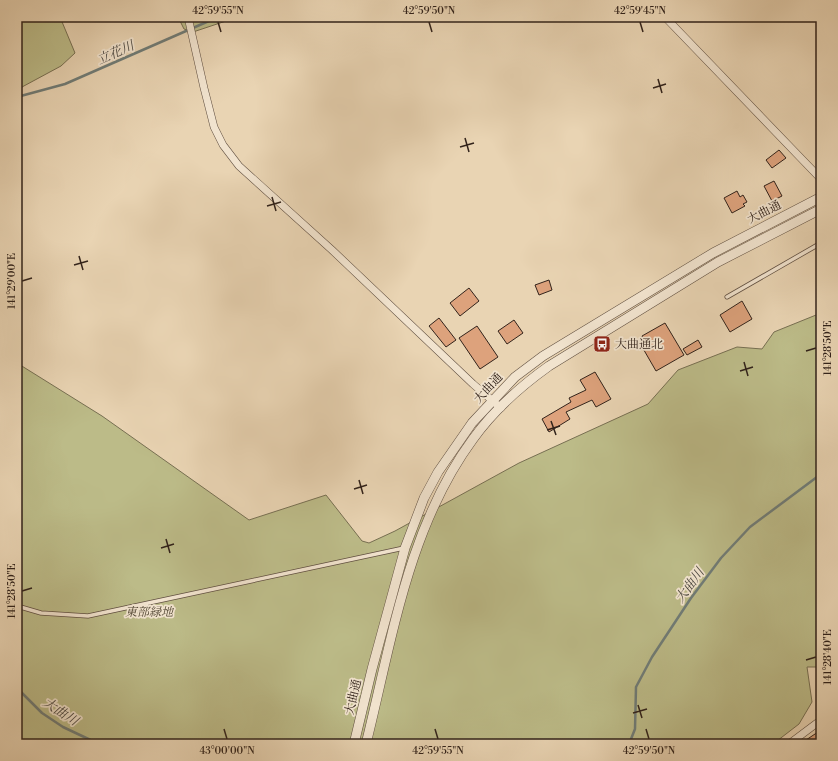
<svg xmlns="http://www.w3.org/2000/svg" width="838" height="761" font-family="'Libre Bodoni','Noto Serif JP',serif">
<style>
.green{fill:#bcbb88;stroke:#776f52}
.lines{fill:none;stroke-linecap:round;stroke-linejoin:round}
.stream{stroke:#707c77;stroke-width:2.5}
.building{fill:#dda27c;stroke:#32231b}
.service-casing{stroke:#604f41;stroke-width:5}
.minor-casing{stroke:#604f41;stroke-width:8}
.tertiary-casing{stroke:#604f41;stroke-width:10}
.service{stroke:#f1e3ce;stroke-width:3.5}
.minor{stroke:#f1e3ce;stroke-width:7}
.tertiary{stroke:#f1e3ce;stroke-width:9}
.ticks{fill:none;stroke:#32231b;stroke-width:1.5}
.labels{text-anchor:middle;stroke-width:3.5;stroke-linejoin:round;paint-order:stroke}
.street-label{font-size:12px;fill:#32231b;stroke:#f1e3ce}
.poi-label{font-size:12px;fill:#32231b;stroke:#f1e3ce;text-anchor:start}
.park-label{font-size:12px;font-style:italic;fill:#544936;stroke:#f1e3ce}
.water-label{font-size:13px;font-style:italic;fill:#4c4842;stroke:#f1e3ce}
.neatline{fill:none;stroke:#32231b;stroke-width:1.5}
.ticks-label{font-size:10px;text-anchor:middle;fill:#32231b}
</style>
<rect width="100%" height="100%" fill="#e9d4b3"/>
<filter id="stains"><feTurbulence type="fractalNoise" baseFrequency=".005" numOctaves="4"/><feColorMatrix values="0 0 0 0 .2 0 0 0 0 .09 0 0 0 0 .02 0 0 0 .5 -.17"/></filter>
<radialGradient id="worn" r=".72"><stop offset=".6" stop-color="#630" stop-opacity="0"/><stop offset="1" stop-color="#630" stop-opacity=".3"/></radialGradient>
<g class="green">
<path d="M17,17h43l15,36 -14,13 -39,21 -5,11z"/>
<path d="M178,17h60l-45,15 -9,-3z"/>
<path d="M821,313v354h-14l5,35 -13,22 -26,20h-756v-381l85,53 147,104 77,-25 36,46 7,2 26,-12 124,-68 129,-59 30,-34 59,-23 25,2 12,-17z"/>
</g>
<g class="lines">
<g class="stream">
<path d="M17,97l48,-13 153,-67"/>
<path d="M17,688l25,25 21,14 36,17"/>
<path d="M629,744l6,-15 1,-42 16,-30 39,-59 30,-40 29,-31 71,-53"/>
</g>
</g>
<g class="building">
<path d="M779,150l7,8 -14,10 -6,-8z"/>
<path d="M774,181l8,15 -10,5 -8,-15z"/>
<path d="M737,191l3,6 3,-2 4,7 -4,2 2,2 -13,7 -8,-15z"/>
<path d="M549,280l3,10 -13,5 -4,-10z"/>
<path d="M469,288l10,13 -19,15 -10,-13z"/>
<path d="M742,301l10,18 -22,13 -10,-17z"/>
<path d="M439,318l17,22 -10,7 -17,-21z"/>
<path d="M514,320l9,13 -16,11 -9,-13z"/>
<path d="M665,323l19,32 -28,16 -15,-26 5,-2 -4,-7z"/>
<path d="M477,326l21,31 -18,12 -21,-31z"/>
<path d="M698,340l4,7 -15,8 -4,-6z"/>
<path d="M595,372l16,27 -15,8 -4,-7 -26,12 4,7 -21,13 -7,-13 29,-17 -2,-4 17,-8 -6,-10z"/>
<path d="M821,730v14h-21z"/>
</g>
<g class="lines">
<g class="service-casing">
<g id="service">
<path d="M727,297l94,-54"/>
<path d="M17,606l24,7 47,3 316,-68"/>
</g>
</g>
<g class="minor-casing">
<g id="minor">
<path d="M188,17l16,71 10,39 9,18 16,21 93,84 141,134 28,24"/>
<path d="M665,17l156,162"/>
<path d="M789,744l32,-24"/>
</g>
</g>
<g class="tertiary-casing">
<g id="tertiary">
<path d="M354,744l18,-75 33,-121 19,-50 14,-26 34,-49 43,-46 28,-21 170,-103 108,-56"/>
<path d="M366,744c26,-104 42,-217 107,-305 20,-28 48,-53 76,-73l169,-104 103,-53"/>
</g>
</g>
<use href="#service" class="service"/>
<use href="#minor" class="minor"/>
<use href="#tertiary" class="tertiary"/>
</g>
<path class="ticks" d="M218,22l3,10M429,22l3,10M640,22l3,10M658,79l4,14M653,88l13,-4M465,138l4,14M460,147l14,-4M272,197l4,14M267,206l14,-4M79,256l4,14M74,265l14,-4M22,281l10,-3M806,351l10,-3M744,362l4,14M740,371l13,-4M551,421l5,14M547,430l13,-4M359,480l4,14M354,489l13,-4M166,539l4,14M161,548l13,-4M22,591l10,-3M806,660l10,-3M638,705l4,13M633,713l14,-4M224,729l3,10M435,729l3,10M646,729l3,10"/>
<defs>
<g id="bus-square" transform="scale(0.9)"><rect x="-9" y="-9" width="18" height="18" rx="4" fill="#8f2418" stroke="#f1e3ce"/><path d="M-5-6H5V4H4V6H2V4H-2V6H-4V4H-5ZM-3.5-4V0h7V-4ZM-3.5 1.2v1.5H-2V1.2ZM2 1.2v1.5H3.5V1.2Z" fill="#fff"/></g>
</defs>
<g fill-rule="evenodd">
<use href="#bus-square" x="602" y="344"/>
</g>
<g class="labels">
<g class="street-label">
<text transform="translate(764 212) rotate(-27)" y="4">大曲通</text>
<text transform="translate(488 388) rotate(-47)" y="4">大曲通</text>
<text transform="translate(353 697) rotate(-77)" y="4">大曲通</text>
</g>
<g class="poi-label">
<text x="615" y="348">大曲通北</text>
</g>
<g class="park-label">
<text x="149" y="616">東部緑地</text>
</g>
<g class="water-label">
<text transform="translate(115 52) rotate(-24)" y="5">立花川</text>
<text transform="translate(689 585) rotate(-54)" y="5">大曲川</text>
<text transform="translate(61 711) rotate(33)" y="5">大曲川</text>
</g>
</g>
<rect width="838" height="761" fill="none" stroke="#e9d4b3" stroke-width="44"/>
<rect x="22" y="22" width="794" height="717" class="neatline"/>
<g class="ticks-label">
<text x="218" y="14">42°59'55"N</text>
<text x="429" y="14">42°59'50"N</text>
<text x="640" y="14">42°59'45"N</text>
<text transform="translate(11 281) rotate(-90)" y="4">141°29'00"E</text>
<text transform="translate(827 348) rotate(-90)" y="4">141°28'50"E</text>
<text transform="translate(11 591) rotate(-90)" y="4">141°28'50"E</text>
<text transform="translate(827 657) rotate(-90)" y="4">141°28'40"E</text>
<text x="227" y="754">43°00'00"N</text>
<text x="438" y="754">42°59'55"N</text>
<text x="649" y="754">42°59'50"N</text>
</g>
<rect width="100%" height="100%" filter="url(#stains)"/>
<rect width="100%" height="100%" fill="url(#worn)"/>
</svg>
